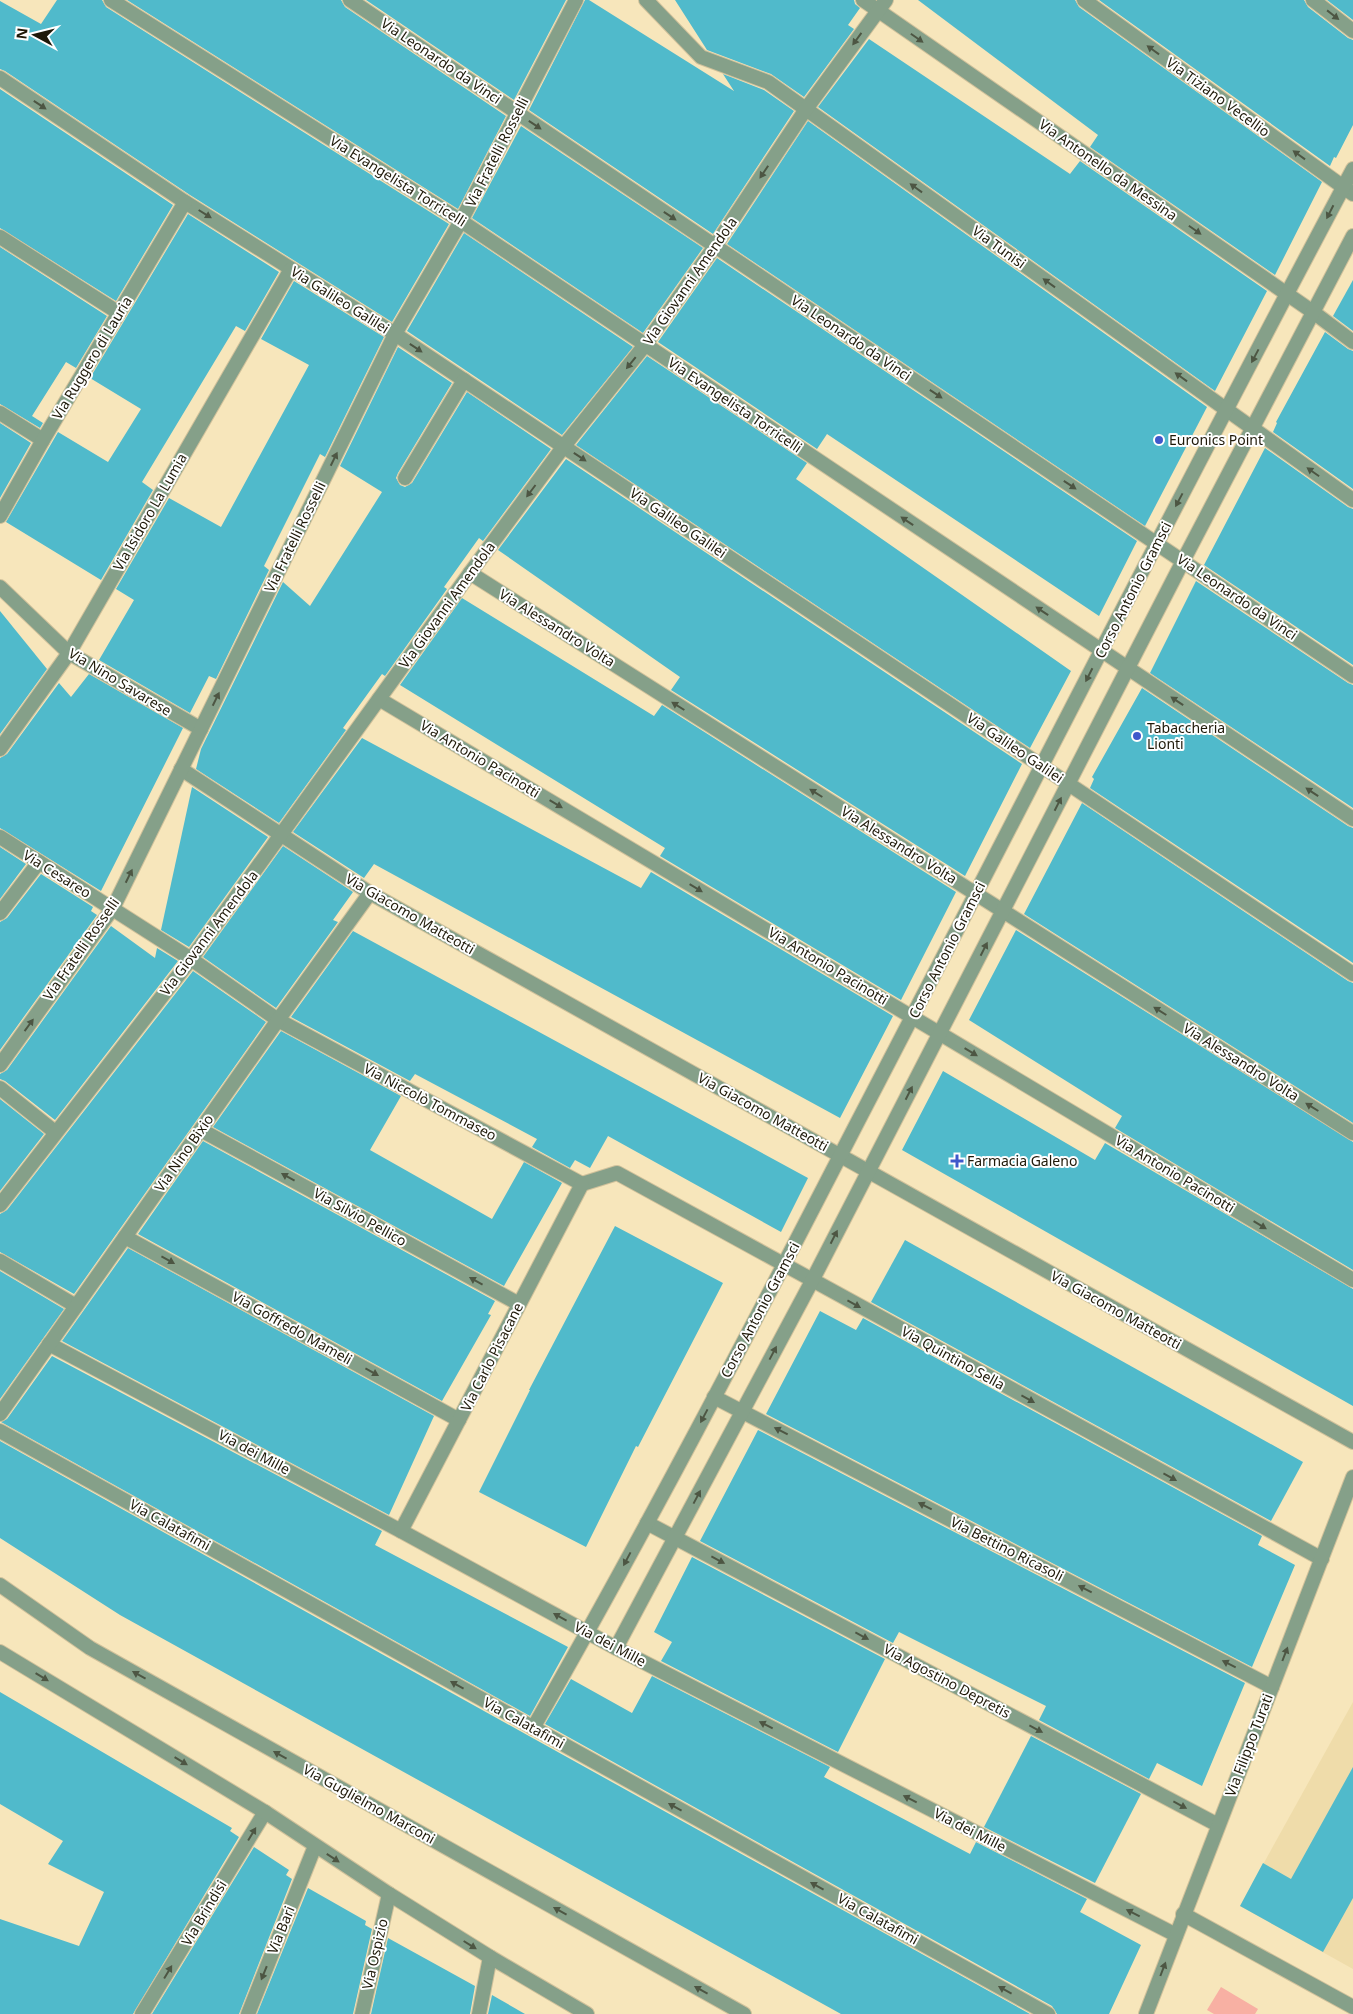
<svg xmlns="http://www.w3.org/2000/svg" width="1353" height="2014" font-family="'Noto Sans',sans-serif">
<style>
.built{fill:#efdcaa}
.green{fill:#f8b0a3}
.building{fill:#50bacb}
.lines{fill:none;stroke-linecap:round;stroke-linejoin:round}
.pedestrian-casing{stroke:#d0c19b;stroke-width:16}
.minor-casing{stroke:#d0c19b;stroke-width:16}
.tertiary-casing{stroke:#d0c19b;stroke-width:16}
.pedestrian{stroke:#85a089;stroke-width:14}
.minor{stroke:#85a089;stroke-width:14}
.tertiary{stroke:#85a089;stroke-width:14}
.oneway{fill:#4d5643}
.poi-dot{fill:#3f58cb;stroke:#fff;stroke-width:2}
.labels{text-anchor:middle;stroke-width:4;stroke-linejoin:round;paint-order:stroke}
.street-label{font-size:14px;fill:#1f1909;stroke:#fff}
.poi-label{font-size:14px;fill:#1f1909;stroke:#fff;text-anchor:start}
</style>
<rect width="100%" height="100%" fill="#f7e6bb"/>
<path class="built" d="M1353,1702v267l-113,-63z"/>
<path class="green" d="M1221,1987l37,22 -3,5h-41l-7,-4z"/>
<g class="building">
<path d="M57,0h45l4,7 343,217 -57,98 -202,-127 -185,-124 -5,-2v-68l41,23z"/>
<path d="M127,0h214l4,7 161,109 -48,93z"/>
<path d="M366,0h200l-52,100z"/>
<path d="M585,0h4l145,91 -11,-17 41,16 30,21 -81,123 -184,-124z"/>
<path d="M675,0h179l1,4 5,4 -12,17 6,4 -50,68 -33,-23 -64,-24z"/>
<path d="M918,0h157l4,7 243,175 -47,93 -185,-128 8,-12z"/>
<path d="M1099,0h205l4,7 40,31 5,2v85l-17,33 -2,-1 -4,9z"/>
<path d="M1327,0h26v20z"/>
<path d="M869,39l201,135 10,-13 187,130 -52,100 -397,-284z"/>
<path d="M0,89l173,116 -57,96 -116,-73z"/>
<path d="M808,121l399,286 -62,119 -418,-282z"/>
<path d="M521,126l182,122 -60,85 -171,-115z"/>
<path d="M188,214l91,58 -34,59 -9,-5 -94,156 11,8 -52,90 -95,-58 52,-90 50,30 33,-53 -51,-31z"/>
<path d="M464,233l169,114 -71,88 -155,-104z"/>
<path d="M0,247l107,69 -31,52 -10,-6 -34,54 11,7 -3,5 -40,-24z"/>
<path d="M717,258l420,283 -38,75 -272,-182 -10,15 -159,-107z"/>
<path d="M1353,280v51l-20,-15z"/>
<path d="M294,281l90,56 -59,120 -5,-3 -56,112 5,4 -53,109 -7,-3 -19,37 -91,-53 35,-60 -18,-11 53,-91 52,29 88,-162 -48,-26z"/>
<path d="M1325,332l23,17 5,2v138l-80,-57 4,-9 -1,-1z"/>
<path d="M398,347l54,36 -54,90 -2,5 4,7 5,2 7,-4 55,-91 84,57 -68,92 -4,-3 -35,49 3,2 -62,87 -3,-2 -39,54 3,2 -67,93 -83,-54 5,-20 82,-167 27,24 72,-114 -42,-26z"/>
<path d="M647,356l160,107 -11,16 275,192 -41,77 -454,-303z"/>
<path d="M0,423l31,20 -31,55z"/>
<path d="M1265,448l83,59 5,2v156l-149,-100z"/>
<path d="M566,459l456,305 -57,112 -294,-186 9,-13 -182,-127z"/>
<path d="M1196,581l152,102 5,2v123l-203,-135z"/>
<path d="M462,598l192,118 8,-11 294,187 -55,108 -241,-144 5,-8 -265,-163z"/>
<path d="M0,611l47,58 -47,65z"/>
<path d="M89,674l94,54 -82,163 -101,-63v-70l7,-4 52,-71 12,14z"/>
<path d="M1142,688l206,138 5,2v135l-263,-175 4,-9 -2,-2z"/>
<path d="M362,738l279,150 10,-16 242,144 -53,102 -466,-254 -10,14 -71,-46z"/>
<path d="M192,787l76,50 -79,110 -28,-17z"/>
<path d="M1082,803l266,178 5,2v140l-329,-209z"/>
<path d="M283,846l70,46 -20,28 5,2 -62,86 -73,-51z"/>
<path d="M0,847l26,17 -26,35z"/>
<path d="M41,874l52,33 -2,4 6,4 -97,135v-128l7,-4z"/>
<path d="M111,926l44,32 2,-10 21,13 -123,159 -50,-39 -5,-2v-5l7,-4z"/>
<path d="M1016,930l337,212v128l-238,-142 7,-12 -153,-96z"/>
<path d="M353,931l455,247 -27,54 -173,-96 -18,32 -15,-8 -5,8 -38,-21 5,-8 -122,-65 -5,7 -119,-64z"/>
<path d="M193,971l73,51 -192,272 -74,-42v-38l7,-4z"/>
<path d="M281,1031l120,65 -31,54 122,69 32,-57 38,21 -58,103 -291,-159z"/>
<path d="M943,1071l152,89 10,-17 248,146v117l-451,-256z"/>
<path d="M0,1099l44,35 -44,57z"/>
<path d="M203,1141l292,160 -7,13 3,1 -49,86 -304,-167z"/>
<path d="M615,1226l108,57 -85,164 -2,-1 -50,101 -107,-55 51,-102h-1z"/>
<path d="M905,1240l398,222 -32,59 -400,-219z"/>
<path d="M128,1248l306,168 -45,99 -327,-174z"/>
<path d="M0,1271l64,38 -64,90z"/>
<path d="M820,1311l36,19 7,-12 399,218 -4,9 37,20 -43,102 -486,-253z"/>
<path d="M52,1356l330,175 -7,14 193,102 -38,69 -529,-294 6,-3z"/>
<path d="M758,1430l487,253 -43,103 -45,-23 -8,16 -110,-59 7,-14 -147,-74 -6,11 -193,-102z"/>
<path d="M0,1441l529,295 501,278h-189l-721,-399 -120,-77z"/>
<path d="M692,1557l193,102 -47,93 -177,-91 11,-19 -18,-10z"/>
<path d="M652,1676l178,91 -6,10 146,77 6,-12 111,57 -7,13 61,33 -32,69h-52l-5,-8 -507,-282 26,-45 61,34z"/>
<path d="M0,1692l232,136 -2,3 9,6 -106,177h-133v-95l79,27 25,-54 -56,-28 15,-23 -63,-37z"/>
<path d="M1031,1736l110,58 -46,89 -111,-56z"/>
<path d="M1353,1767v131l-30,54 -83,-46 23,-43 28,16z"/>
<path d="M254,1847l35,23 -3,5 6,4 -53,135h-87z"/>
<path d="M308,1888l58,33 -1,4 7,4 -19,85h-96z"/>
<path d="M388,1938l87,48 -5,28h-99z"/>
<path d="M492,1995l33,19h-37z"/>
</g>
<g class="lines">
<g class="pedestrian-casing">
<path id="pedestrian" d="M1183,1914l170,93"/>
</g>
<g class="minor-casing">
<g id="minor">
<path d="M111,0l350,221 892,598"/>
<path d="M350,0l1003,676"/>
<path d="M646,0l55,57 67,25 585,418"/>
<path d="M863,0l450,312 40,30"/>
<path d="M1084,0l269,194"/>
<path d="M1313,0l40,31"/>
<path d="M0,78l185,124 210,132 958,640"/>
<path d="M0,237l119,76"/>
<path d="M0,413l43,27"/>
<path d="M405,478l59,-98"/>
<path d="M0,516l43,-76 142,-238"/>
<path d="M470,573l883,560"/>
<path d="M0,587l69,66 132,76"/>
<path d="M379,699l974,581"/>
<path d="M0,749l69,-96 222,-384"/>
<path d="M181,769l189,124 983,549"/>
<path d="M0,837l191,122 87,61 304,164"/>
<path d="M0,913l39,-51"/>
<path d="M0,1065l113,-157 282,-574 66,-113 115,-221"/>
<path d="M0,1088l55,44"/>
<path d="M201,1130l318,174"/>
<path d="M582,1184l35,-11 705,386"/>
<path d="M0,1205l191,-246 279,-386 94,-127 81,-101 70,-99 91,-137 80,-109"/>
<path d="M125,1237l334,183"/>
<path d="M0,1261l76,45"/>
<path d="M49,1344l352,187 215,117 560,287"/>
<path d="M714,1397l558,290"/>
<path d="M0,1414l278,-394 92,-127"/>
<path d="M0,1431l1048,583"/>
<path d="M647,1523l571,302"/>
<path d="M401,1531l181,-347"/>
<path d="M616,1648l196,-367 371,-720 170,-325"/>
<path d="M533,1728c113,-197 218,-399 322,-601 166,-319 329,-641 498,-958"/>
<path d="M142,2014l123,-202"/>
<path d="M248,2014l67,-168"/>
<path d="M362,2014l27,-120"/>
<path d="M479,2014l11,-57"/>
<path d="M1146,2014l207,-537"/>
</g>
</g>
<g class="tertiary-casing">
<g id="tertiary">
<path d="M0,1585l90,63 654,366"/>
<path d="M0,1652l265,160 124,82 101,63 97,57"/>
</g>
</g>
<use href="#pedestrian" class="pedestrian"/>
<use href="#minor" class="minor"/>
<use href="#tertiary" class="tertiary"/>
</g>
<defs><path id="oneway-solid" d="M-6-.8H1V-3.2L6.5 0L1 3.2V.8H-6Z" transform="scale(1.25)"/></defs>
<g class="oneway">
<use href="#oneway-solid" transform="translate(1333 15) rotate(38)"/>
<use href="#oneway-solid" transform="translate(917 38) rotate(35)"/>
<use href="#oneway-solid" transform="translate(857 39) rotate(126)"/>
<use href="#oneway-solid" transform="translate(1153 50) rotate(-144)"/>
<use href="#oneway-solid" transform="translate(40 105) rotate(34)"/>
<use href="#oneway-solid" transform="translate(535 125) rotate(34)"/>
<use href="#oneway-solid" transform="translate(1299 155) rotate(-144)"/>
<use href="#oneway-solid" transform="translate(764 172) rotate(124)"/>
<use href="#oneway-solid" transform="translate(916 188) rotate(-144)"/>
<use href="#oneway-solid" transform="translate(1330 212) rotate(117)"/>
<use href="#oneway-solid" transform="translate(205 214) rotate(32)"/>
<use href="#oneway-solid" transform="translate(670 216) rotate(34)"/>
<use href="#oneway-solid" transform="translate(1195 230) rotate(35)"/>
<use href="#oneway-solid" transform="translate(1049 283) rotate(-144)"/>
<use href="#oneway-solid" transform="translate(416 348) rotate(34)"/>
<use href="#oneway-solid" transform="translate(1255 356) rotate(118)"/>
<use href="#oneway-solid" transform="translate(631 363) rotate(129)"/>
<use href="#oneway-solid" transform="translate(1181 377) rotate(-144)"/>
<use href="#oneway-solid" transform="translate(936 394) rotate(34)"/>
<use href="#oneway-solid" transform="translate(580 457) rotate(34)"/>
<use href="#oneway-solid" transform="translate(334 459) rotate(-64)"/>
<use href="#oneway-solid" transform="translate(1313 472) rotate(-145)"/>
<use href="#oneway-solid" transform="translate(1070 485) rotate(34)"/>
<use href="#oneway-solid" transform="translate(531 491) rotate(127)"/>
<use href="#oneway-solid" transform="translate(1179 500) rotate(118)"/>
<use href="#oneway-solid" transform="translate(907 521) rotate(-146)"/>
<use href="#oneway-solid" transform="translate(1042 611) rotate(-146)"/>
<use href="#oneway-solid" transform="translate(1089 675) rotate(117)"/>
<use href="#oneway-solid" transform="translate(216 699) rotate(-64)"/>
<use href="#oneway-solid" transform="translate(1177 701) rotate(-146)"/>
<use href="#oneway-solid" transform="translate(678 706) rotate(-148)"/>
<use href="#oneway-solid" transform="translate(1312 792) rotate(-146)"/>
<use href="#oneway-solid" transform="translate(816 793) rotate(-148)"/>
<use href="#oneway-solid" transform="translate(556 804) rotate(31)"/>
<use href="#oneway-solid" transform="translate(1058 804) rotate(-63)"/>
<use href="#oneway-solid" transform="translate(129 876) rotate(-64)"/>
<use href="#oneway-solid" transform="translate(696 888) rotate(31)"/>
<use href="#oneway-solid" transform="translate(984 949) rotate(-63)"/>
<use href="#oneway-solid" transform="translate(1160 1011) rotate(-148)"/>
<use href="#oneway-solid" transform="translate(29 1025) rotate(-54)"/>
<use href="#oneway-solid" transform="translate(971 1052) rotate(31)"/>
<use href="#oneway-solid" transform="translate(909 1093) rotate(-63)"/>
<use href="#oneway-solid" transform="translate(1312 1107) rotate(-148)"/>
<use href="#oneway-solid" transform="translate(288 1177) rotate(-151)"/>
<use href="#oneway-solid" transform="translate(1260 1225) rotate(31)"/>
<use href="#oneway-solid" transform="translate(834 1237) rotate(-63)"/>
<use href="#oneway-solid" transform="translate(168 1260) rotate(29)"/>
<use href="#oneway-solid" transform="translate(476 1281) rotate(-151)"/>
<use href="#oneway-solid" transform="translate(854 1304) rotate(29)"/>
<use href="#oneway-solid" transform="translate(773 1353) rotate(-62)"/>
<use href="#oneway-solid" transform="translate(372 1372) rotate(29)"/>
<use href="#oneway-solid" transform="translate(1028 1399) rotate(29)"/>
<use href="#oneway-solid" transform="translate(704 1416) rotate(118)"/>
<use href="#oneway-solid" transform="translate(781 1431) rotate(-153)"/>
<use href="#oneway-solid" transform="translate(1170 1477) rotate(29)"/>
<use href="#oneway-solid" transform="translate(697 1497) rotate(-62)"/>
<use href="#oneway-solid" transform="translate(925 1506) rotate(-153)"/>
<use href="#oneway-solid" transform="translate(627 1559) rotate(118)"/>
<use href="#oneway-solid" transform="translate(718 1560) rotate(28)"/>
<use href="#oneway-solid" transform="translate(1085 1589) rotate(-153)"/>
<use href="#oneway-solid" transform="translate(560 1617) rotate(-151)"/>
<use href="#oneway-solid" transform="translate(862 1636) rotate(28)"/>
<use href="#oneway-solid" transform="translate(1285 1654) rotate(-69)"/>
<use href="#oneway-solid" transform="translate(1229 1664) rotate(-153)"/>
<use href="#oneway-solid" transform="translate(139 1675) rotate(-151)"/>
<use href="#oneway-solid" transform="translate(42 1677) rotate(31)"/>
<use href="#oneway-solid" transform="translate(457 1685) rotate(-151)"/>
<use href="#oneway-solid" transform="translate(766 1725) rotate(-153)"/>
<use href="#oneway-solid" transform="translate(1036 1729) rotate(28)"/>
<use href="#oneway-solid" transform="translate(280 1755) rotate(-151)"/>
<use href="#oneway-solid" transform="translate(181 1761) rotate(31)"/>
<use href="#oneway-solid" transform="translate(910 1799) rotate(-153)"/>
<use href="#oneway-solid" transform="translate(1180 1805) rotate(28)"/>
<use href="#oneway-solid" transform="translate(675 1807) rotate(-151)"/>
<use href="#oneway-solid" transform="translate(252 1834) rotate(-59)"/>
<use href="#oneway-solid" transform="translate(333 1858) rotate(33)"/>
<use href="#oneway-solid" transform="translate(817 1886) rotate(-151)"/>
<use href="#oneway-solid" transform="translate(560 1911) rotate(-151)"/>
<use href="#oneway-solid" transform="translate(1133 1913) rotate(-153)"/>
<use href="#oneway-solid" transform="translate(470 1945) rotate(32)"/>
<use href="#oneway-solid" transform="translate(1163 1969) rotate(-69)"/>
<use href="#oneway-solid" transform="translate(168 1972) rotate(-59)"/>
<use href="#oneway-solid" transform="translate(264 1973) rotate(112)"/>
<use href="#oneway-solid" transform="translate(701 1990) rotate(-151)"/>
<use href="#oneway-solid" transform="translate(1005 1990) rotate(-151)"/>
</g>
<g class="poi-dot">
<circle cx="1159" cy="440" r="5"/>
<circle cx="1137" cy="736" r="5"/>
<path d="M954.5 1153.5h5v5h5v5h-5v5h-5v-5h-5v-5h5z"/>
</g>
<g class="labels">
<g class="street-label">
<text transform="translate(441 61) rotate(34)" y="5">Via Leonardo da Vinci</text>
<text transform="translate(1218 97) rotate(36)" y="5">Via Tiziano Vecellio</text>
<text transform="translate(497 152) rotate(-63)" y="5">Via Fratelli Rosselli</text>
<text transform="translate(1108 170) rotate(35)" y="5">Via Antonello da Messina</text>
<text transform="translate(398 181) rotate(32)" y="5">Via Evangelista Torricelli</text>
<text transform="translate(999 247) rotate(36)" y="5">Via Tunisi</text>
<text transform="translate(690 281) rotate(-55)" y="5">Via Giovanni Amendola</text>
<text transform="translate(340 300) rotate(32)" y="5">Via Galileo Galilei</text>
<text transform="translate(851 338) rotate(34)" y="5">Via Leonardo da Vinci</text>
<text transform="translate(92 358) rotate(-59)" y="5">Via Ruggero di Lauria</text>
<text transform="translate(735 405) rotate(34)" y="5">Via Evangelista Torricelli</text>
<text transform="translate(150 512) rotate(-60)" y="5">Via Isidoro La Lumia</text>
<text transform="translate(678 523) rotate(34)" y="5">Via Galileo Galilei</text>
<text transform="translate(295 537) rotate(-64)" y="5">Via Fratelli Rosselli</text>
<text transform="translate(1133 590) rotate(-63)" y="5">Corso Antonio Gramsci</text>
<text transform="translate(1237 597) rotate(34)" y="5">Via Leonardo da Vinci</text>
<text transform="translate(447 605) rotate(-54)" y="5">Via Giovanni Amendola</text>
<text transform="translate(557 628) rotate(32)" y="5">Via Alessandro Volta</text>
<text transform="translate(120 682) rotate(31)" y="5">Via Nino Savarese</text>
<text transform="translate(1015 748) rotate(34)" y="5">Via Galileo Galilei</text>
<text transform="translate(480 759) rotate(31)" y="5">Via Antonio Pacinotti</text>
<text transform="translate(899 845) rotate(32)" y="5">Via Alessandro Volta</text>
<text transform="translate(57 874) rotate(32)" y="5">Via Cesareo</text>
<text transform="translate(410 914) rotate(30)" y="5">Via Giacomo Matteotti</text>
<text transform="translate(209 933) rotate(-53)" y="5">Via Giovanni Amendola</text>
<text transform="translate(81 949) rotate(-55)" y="5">Via Fratelli Rosselli</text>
<text transform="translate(947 950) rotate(-63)" y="5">Corso Antonio Gramsci</text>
<text transform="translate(828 966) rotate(31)" y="5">Via Antonio Pacinotti</text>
<text transform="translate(1241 1062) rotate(32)" y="5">Via Alessandro Volta</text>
<text transform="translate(430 1102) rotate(28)" y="5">Via Niccolò Tommaseo</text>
<text transform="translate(763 1112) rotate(29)" y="5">Via Giacomo Matteotti</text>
<text transform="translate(184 1153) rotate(-55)" y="5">Via Nino Bixio</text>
<text transform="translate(1175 1174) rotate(31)" y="5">Via Antonio Pacinotti</text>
<text transform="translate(360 1217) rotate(29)" y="5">Via Silvio Pellico</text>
<text transform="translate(760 1310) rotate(-62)" y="5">Corso Antonio Gramsci</text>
<text transform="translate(1116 1310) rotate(29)" y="5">Via Giacomo Matteotti</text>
<text transform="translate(292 1328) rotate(29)" y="5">Via Goffredo Mameli</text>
<text transform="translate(492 1357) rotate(-63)" y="5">Via Carlo Pisacane</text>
<text transform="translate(953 1358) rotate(29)" y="5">Via Quintino Sella</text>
<text transform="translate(254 1452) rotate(28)" y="5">Via dei Mille</text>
<text transform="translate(170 1525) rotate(29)" y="5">Via Calatafimi</text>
<text transform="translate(1007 1549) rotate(27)" y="5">Via Bettino Ricasoli</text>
<text transform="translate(610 1644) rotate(28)" y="5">Via dei Mille</text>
<text transform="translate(947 1681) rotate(28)" y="5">Via Agostino Depretis</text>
<text transform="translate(524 1723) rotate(29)" y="5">Via Calatafimi</text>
<text transform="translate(1249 1745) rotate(-69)" y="5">Via Filippo Turati</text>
<text transform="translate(369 1804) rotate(29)" y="5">Via Guglielmo Marconi</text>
<text transform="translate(970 1830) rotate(27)" y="5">Via dei Mille</text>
<text transform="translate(204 1913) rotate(-59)" y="5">Via Brindisi</text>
<text transform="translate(878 1919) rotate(29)" y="5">Via Calatafimi</text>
<text transform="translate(281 1930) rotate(-68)" y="5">Via Bari</text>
<text transform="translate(375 1954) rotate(-77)" y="5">Via Ospizio</text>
</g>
<g class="poi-label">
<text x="1169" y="445">Euronics Point</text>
<text x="1147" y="733">Tabaccheria<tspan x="1147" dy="16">Lionti</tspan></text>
<text x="967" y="1166">Farmacia Galeno</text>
</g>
</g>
<g transform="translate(35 35) rotate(277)" stroke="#ffffff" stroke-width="4" paint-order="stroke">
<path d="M0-4L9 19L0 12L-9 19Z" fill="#1f1909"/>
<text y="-8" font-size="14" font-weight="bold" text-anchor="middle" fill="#1f1909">N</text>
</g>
</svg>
